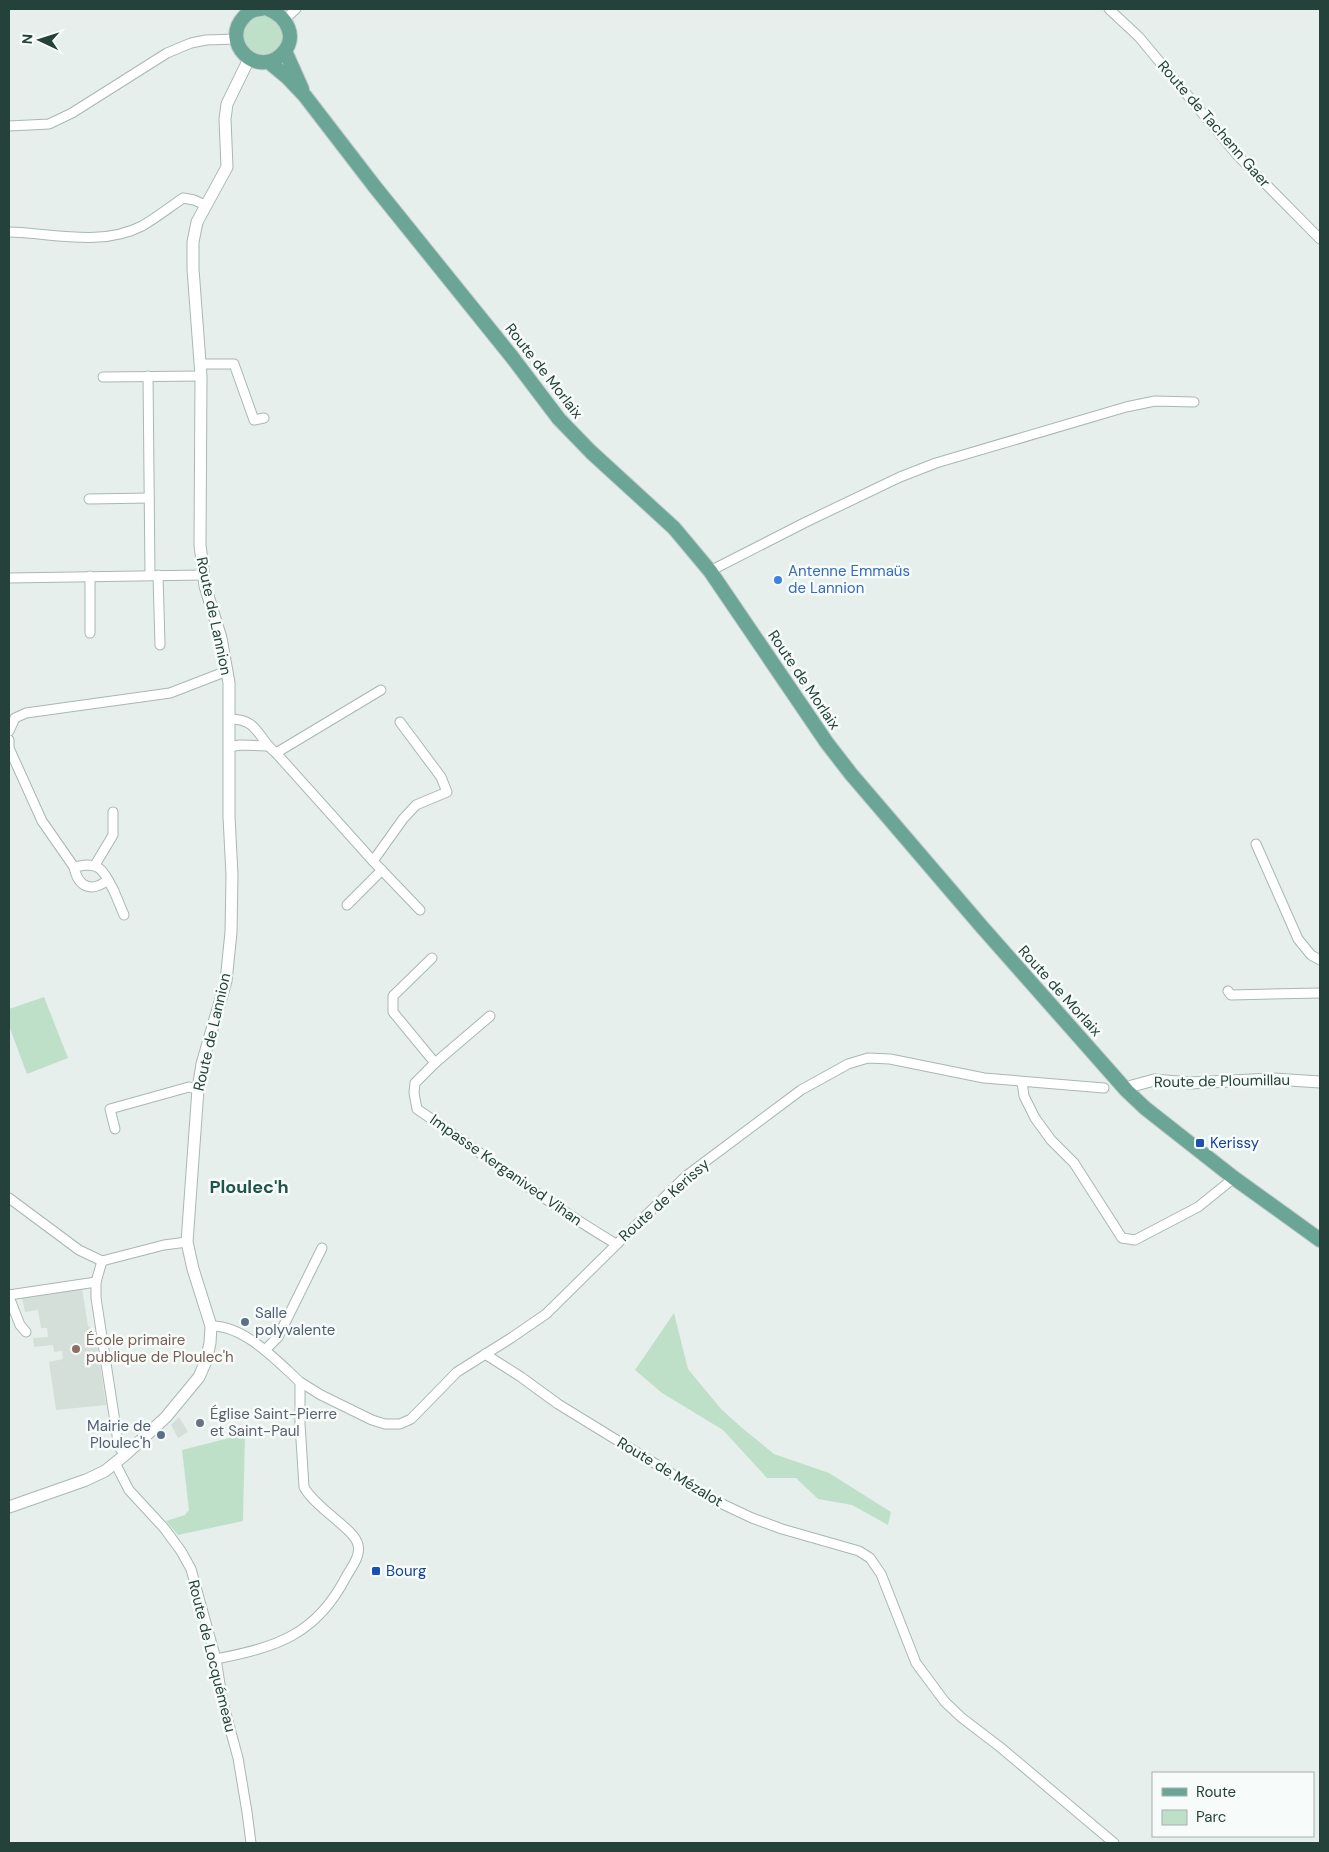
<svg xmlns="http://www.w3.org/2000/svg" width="1329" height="1852" font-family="'DM Sans',sans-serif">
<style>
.built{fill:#d4dfda}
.green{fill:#bfe0c8}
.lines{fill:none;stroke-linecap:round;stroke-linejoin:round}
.minor-casing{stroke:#a8b8b2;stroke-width:11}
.tertiary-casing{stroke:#a8b8b2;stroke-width:13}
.primary-casing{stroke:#c2cac8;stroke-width:16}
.minor{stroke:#fff;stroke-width:9}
.tertiary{stroke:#fff;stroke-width:11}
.primary{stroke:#6aa596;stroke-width:14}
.shop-dot{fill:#3f7fe0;stroke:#f7fbf9;stroke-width:2}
.transit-dot{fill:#1a4fb4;stroke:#f7fbf9;stroke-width:2}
.service-dot{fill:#5c6f8a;stroke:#f7fbf9;stroke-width:2}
.education-dot{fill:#8d6e63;stroke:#f7fbf9;stroke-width:2}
.worship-dot{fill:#6b7280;stroke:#f7fbf9;stroke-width:2}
.labels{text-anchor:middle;stroke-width:5;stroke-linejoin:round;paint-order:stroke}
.street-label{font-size:15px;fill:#24423a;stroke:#f7fbf9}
.shop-label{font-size:15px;fill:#366cbe;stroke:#f7fbf9;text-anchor:start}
.transit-label{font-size:15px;fill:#164399;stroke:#f7fbf9;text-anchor:start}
.service-label{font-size:15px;fill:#4e5e75;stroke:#f7fbf9;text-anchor:start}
.education-label{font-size:15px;fill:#785e54;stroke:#f7fbf9;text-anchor:start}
.worship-label{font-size:15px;fill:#5b616d;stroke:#f7fbf9;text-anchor:start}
.quarter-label{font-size:18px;font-weight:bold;fill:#1f5548;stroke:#f7fbf9}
</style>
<rect width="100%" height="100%" fill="#e6efeb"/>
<g class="built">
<path d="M82,1288l6,38 7,5 11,74 -50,5 -7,-48 14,-3 -1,-8 -8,1 -1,-7 -19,2 -1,-9 15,-1 -1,-9h-6l-3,-18 -13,2 -3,-14z"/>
<path d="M179,1417l9,15 -10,6 -7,-13z"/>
</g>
<g class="green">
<path d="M268,12l18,22c-2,4 -3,11 -6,14 -16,16 -30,5 -38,-10l6,-20z"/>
<path d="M44,997l24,61 -41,16 -18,-48v-17z"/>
<path d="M674,1313l14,56 33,40 20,18 33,27 55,19 62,39 -3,13 -36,-20 -34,-6 -22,-21h-29l-44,-48 -61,-37 -27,-23z"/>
<path d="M245,1434l-2,87 -65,14 -12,-14 19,-6 4,-5 -7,-60z"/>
</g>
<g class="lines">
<g class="minor-casing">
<g id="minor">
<path d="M1109,9l30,28 99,119 82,83"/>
<path d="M285,19l11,-10"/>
<path d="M9,126l40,-2 23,-11 95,-60 24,-10 15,-3 30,-1"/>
<path d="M9,232c44,1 92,15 133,-6 14,-8 28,-19 41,-28l11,2 11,5"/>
<path d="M201,364h33l20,56 10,-2"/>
<path d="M148,376l2,199"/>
<path d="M103,377l98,-1"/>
<path d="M89,499l60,-1"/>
<path d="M710,571l96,-49 94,-45 36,-14 190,-56 29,-6 39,1"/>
<path d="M158,575l2,70"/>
<path d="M90,576v57"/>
<path d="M9,578l194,-3"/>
<path d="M230,719c29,0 27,19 46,34l97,108 47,49"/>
<path d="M9,731l6,-13 11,-5 144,-20 57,-22"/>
<path d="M9,740v8l33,73 32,46"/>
<path d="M229,747l11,-2 27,1"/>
<path d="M276,753l105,-63"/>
<path d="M1256,844l42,95 13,16 9,5"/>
<path d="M373,861l30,-42 13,-14 31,-13 -6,-15 -41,-55"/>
<path d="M86,865c12,0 16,4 22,15 -17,13 -30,7 -34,-13z"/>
<path d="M95,865l18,-30v-23"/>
<path d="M108,880l6,11 10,24"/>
<path d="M347,905l35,-35"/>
<path d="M432,958l-39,38v16l42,51"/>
<path d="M1228,991l3,4 89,-2"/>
<path d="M490,1016l-55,47 -20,20 -1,10 3,16c66,45 130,94 199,135"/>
<path d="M1022,1082l2,14 11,22 16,22 23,23 48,75 13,2 63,-33 36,-29"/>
<path d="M115,1129l-5,-20 79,-22 9,2"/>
<path d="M9,1198l70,52 23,11"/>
<path d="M102,1261l-6,21v16l21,137 2,12 6,8"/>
<path d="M102,1261l62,-16 23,-3"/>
<path d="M9,1295l87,-13"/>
<path d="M9,1297l11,28 6,7"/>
<path d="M211,1326c33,-1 66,35 89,56v42l4,63c11,21 51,42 54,58 3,11 -7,23 -12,32 -30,58 -69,70 -130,82"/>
<path d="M265,1350l13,-13 44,-89"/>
<path d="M485,1354l36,23 37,27 158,97 36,17 30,11 77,22 11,7 11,16 35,89 29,39 17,16 38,29 114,96"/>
<path d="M300,1382l21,13 51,25 13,4h15l11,-5 46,-47 54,-34 35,-24 140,-138 115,-86 47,-26 20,-6 22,1 94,19 120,10"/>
<path d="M115,1463l14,27 35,38 17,23 10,18 25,90 7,44 15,55 9,54 4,31"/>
</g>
</g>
<g class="tertiary-casing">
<g id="tertiary">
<path d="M1127,1091l5,-5 22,-6 36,3 84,-4 46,3"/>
<path d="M9,1507l77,-27 19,-9 20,-16 41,-38 33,-40 7,-16 4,-18 1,-17 -18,-57 -6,-27 11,-153 4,-25 24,-83 5,-49 1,-57 -3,-58v-134l-8,-45 -16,-52 -5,-41 1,-169 -8,-107v-27l4,-20 30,-55 -2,-48 2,-15 22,-45"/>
</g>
</g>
<g class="primary-casing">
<g id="primary">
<path d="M261,9c-7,0 -13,3 -17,8 -24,25 13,62 38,37 17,-17 4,-38 -14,-45"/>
<path d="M285,51l17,38"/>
<path d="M269,62l18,15 18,19 70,91 137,170 47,62 32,33 83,76 36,43 117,172 24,31 131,153 145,164 18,17 89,70 86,62"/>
</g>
</g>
<use href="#minor" class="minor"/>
<use href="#tertiary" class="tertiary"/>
<use href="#primary" class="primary"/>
</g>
<circle class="shop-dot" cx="778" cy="580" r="5"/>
<g class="transit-dot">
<rect x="1195" y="1138" width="10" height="10" rx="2.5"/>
<rect x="371" y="1566" width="10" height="10" rx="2.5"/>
</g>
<g class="service-dot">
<circle cx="245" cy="1322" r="5"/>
<circle cx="161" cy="1435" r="5"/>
</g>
<circle class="education-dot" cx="76" cy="1349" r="5"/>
<circle class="worship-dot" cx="200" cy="1423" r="5"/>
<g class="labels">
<g class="street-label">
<text transform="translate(1214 124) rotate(49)" y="5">Route de Tachenn Gaer</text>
<text transform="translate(544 371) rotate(52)" y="5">Route de Morlaix</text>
<text transform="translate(214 616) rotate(78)" y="5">Route de Lannion</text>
<text transform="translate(804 680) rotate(56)" y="5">Route de Morlaix</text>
<text transform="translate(1060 991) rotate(48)" y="5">Route de Morlaix</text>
<text transform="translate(212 1032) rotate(-77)" y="5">Route de Lannion</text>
<text transform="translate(1222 1081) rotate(-1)" y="5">Route de Ploumillau</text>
<text transform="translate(506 1170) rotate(35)" y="5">Impasse Kerganived Vihan</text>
<text transform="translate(664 1200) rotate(-42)" y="5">Route de Kerissy</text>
<text transform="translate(670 1472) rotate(31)" y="5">Route de Mézalot</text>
<text transform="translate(212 1656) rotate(76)" y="5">Route de Locquémeau</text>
</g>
<g class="shop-label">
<text x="788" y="576">Antenne Emmaüs<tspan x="788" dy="17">de Lannion</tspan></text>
</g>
<g class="transit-label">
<text x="1210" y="1148">Kerissy</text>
<text x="386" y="1576">Bourg</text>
</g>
<g class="service-label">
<text x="255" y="1318">Salle<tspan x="255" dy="17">polyvalente</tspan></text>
<text x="151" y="1431" text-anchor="end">Mairie de<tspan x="151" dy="17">Ploulec'h</tspan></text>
</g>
<g class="education-label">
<text x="86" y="1345">École primaire<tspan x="86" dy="17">publique de Ploulec'h</tspan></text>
</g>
<g class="worship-label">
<text x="210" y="1419">Église Saint-Pierre<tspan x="210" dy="17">et Saint-Paul</tspan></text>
</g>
<g class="quarter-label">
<text x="249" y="1193">Ploulec'h</text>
</g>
</g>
<rect width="1329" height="1852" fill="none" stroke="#24423a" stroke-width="20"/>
<rect x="1152" y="1772" width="162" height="65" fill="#f7fbf9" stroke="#a3b1ad"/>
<rect x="1162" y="1788" width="25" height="8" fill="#6aa596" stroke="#a3b1ad"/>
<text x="1196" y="1797" font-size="15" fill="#24423a">Route</text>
<rect x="1162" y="1810" width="25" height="15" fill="#bfe0c8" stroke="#a3b1ad"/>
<text x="1196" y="1822" font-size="15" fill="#24423a">Parc</text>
<g transform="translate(40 40) rotate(274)" stroke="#f7fbf9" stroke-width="4" paint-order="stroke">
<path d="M0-4L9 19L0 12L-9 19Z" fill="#24423a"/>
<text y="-8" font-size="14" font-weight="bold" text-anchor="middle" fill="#24423a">N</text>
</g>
</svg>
